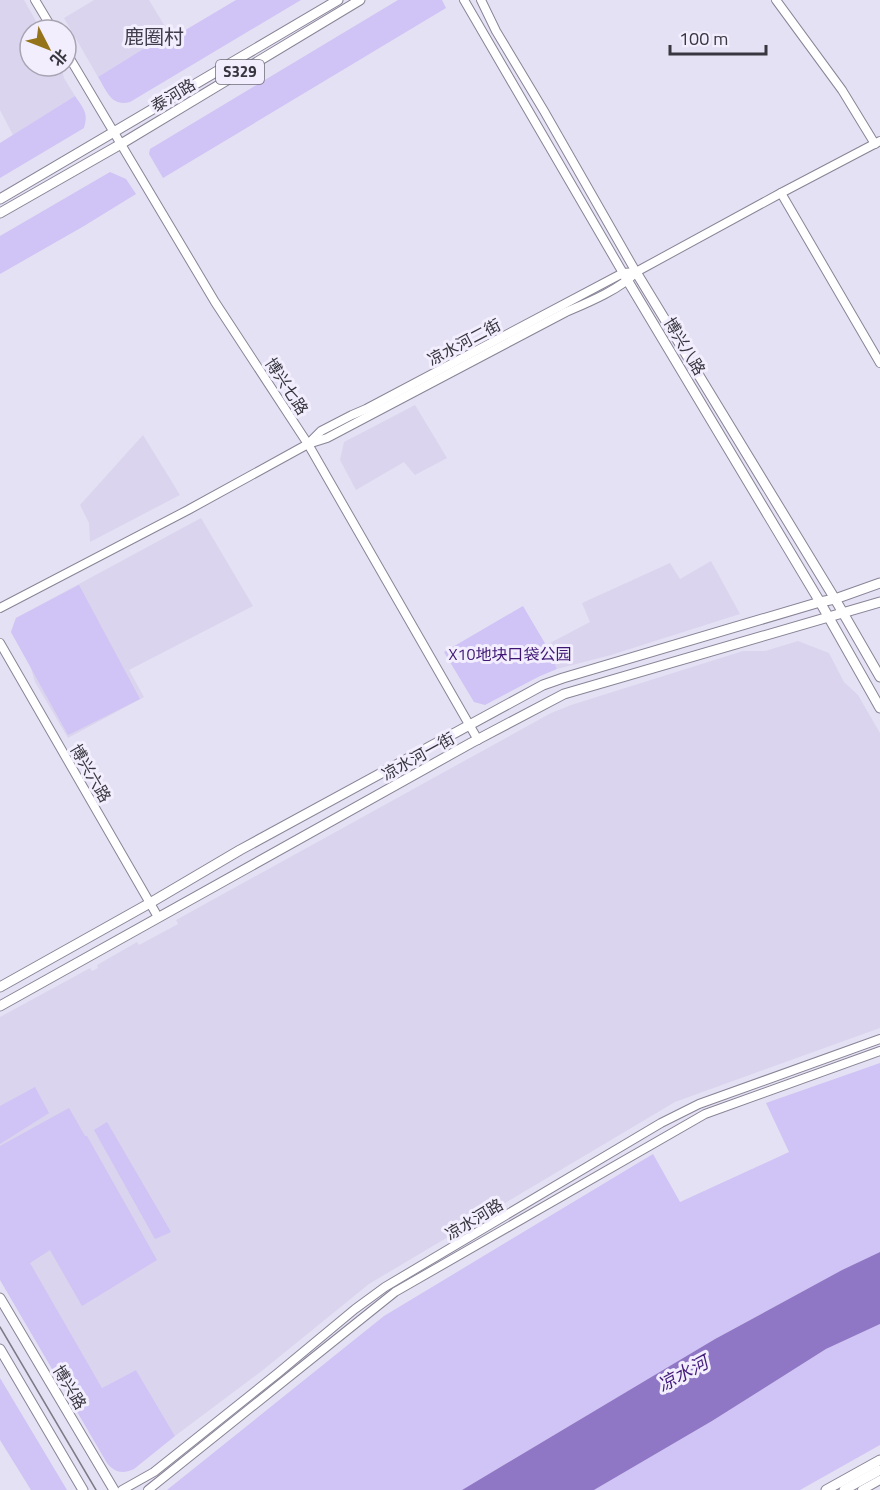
<svg xmlns="http://www.w3.org/2000/svg" width="880" height="1490" font-family="'Titillium Web','Noto Sans SC',sans-serif">
<style>
.built{fill:#dad4ee}
.green{fill:#d0c3f5}
.water{fill:#8f77c6}
.lines{fill:none;stroke-linecap:round;stroke-linejoin:round}
.minor-casing{stroke:#898496;stroke-width:10}
.major-casing{stroke:#898496;stroke-width:11}
.minor{stroke:#fff;stroke-width:8}
.major{stroke:#fff;stroke-width:9}
.tram{stroke:#7c7a86;stroke-width:1.5}
.labels{text-anchor:middle;stroke-width:6;stroke-linejoin:round;paint-order:stroke}
.shield{fill:#f2eefe;stroke:#706d78;stroke-width:1.5}
.shield-label{font-size:15px;font-weight:bold;fill:#38363e}
.street-label{font-size:16px;fill:#38363e;stroke:#f2eefe}
.park-label{font-size:16px;fill:#3f1674;stroke:#f2eefe}
.water-label{font-size:18px;font-style:italic;fill:#431c7a;stroke:#f2eefe}
.quarter-label{font-size:20px;fill:#423e4e;stroke:#f2eefe}
</style>
<rect width="100%" height="100%" fill="#e5e1f4"/>
<g class="built">
<path d="M0,0h24l17,30h-11v36h31l3,12 11,18 -62,39 -13,-25z"/>
<path d="M94,0h55l20,33 -71,44 -34,-59z"/>
<path d="M415,405l32,53 -32,17 -11,-13 -48,28 -16,-30 4,-18z"/>
<path d="M143,435l37,60 -90,47 -1,-19 -9,-18z"/>
<path d="M201,518l52,88 -124,64 15,27 -76,41 -33,-56 -5,-17 -19,-33 5,-14z"/>
<path d="M711,561l29,53 -129,41 -54,14 -11,-24 44,-23 -8,-19 88,-40 10,16z"/>
<path d="M798,641l31,12 15,29 14,13 22,38v295l-205,74 -306,182 -106,86 -88,66 -39,-66 -34,18 -102,-176v-195l90,-49 2,3 6,-3 -1,-3 40,-23 2,3 39,-21 -2,-4 375,-207 20,-8 172,-54h22z"/>
</g>
<g class="green">
<path d="M236,0h65l-171,102c-19,5 -23,-11 -32,-25l71,-44 3,5z"/>
<path d="M398,0h44l4,8 -283,170 -14,-24 1,-5z"/>
<path d="M75,96c8,12 14,17 9,32l-84,50v-35z"/>
<path d="M110,172l16,7 10,15 -52,32 -84,48v-38z"/>
<path d="M79,585l61,114 -72,36 -57,-103 5,-14z"/>
<path d="M523,606l23,39 11,24 -17,7 -55,29 -11,-3 -30,-50z"/>
<path d="M880,1063v189l-38,18 -127,69 -253,151h-295l217,-174 269,-162 27,48 109,-50 -23,-49z"/>
<path d="M35,1087l14,26 -49,31v-38z"/>
<path d="M69,1108l16,28h2l70,124 -75,46 -32,-56 -20,13 72,125 34,-18 39,66 -41,33c-11,5 -19,4 -27,-6l-107,-183v-134z"/>
<path d="M107,1122l64,110 -16,7 -61,-109z"/>
<path d="M880,1324v121l-80,45h-206l118,-69 114,-72z"/>
<path d="M0,1378l67,112h-36l-31,-50z"/>
</g>
<path class="water" d="M880,1252v72l-54,25 -114,72 -118,69h-132l253,-151 127,-69z"/>
<g class="lines">
<g class="minor-casing">
<g id="minor">
<path d="M35,0l18,30"/>
<path d="M464,0l159,273"/>
<path d="M481,0l15,31 48,80 92,161"/>
<path d="M776,0l66,90 33,54"/>
<path d="M66,52l149,250 93,142 170,296"/>
<path d="M781,193l99,170"/>
<path d="M309,443l12,-12 31,-16 14,-6 257,-136 13,-1 145,-79 99,-52"/>
<path d="M0,608l188,-98 120,-66 19,-6 239,-126c21,-9 55,-23 70,-40"/>
<path d="M0,643l158,274"/>
<path d="M122,1490l32,-18 124,-99 77,-64 30,-22 276,-164 38,-19 181,-65"/>
<path d="M148,1490l247,-198 310,-178 175,-63"/>
<path d="M862,1490l18,-10"/>
</g>
</g>
<g class="major-casing">
<g id="major">
<path d="M0,199l338,-199"/>
<path d="M0,213l121,-69 239,-144"/>
<path d="M636,272l199,327 45,78"/>
<path d="M623,273l197,329 60,106"/>
<path d="M0,987l150,-84 90,-53 303,-165 20,-7 257,-76 15,-3 45,-16"/>
<path d="M0,1006l471,-263 93,-49 316,-92"/>
<path d="M0,1298l114,192"/>
<path d="M0,1349l83,141"/>
<path d="M826,1490l54,-30"/>
<path d="M844,1490l36,-20"/>
</g>
</g>
<use href="#minor" class="minor"/>
<use href="#major" class="major"/>
<path class="tram" d="M0,1327l96,163"/>
</g>
<g class="labels">
<rect class="shield" x="216" y="60" width="48" height="24" rx="4.5"/>
<g class="shield-label">
<text x="240" y="77">S329</text>
</g>
<g class="street-label">
<text transform="translate(173 95) rotate(-31)" y="6">泰河路</text>
<text transform="translate(464 342) rotate(-28)" y="6">凉水河二街</text>
<text transform="translate(685 346) rotate(59)" y="6">博兴八路</text>
<text transform="translate(287 386) rotate(57)" y="6">博兴七路</text>
<text transform="translate(418 756) rotate(-29)" y="6">凉水河一街</text>
<text transform="translate(91 773) rotate(60)" y="6">博兴六路</text>
<text transform="translate(474 1219) rotate(-31)" y="6">凉水河路</text>
<text transform="translate(70 1387) rotate(59)" y="6">博兴路</text>
</g>
<g class="park-label">
<text x="510" y="660">X10地块口袋公园</text>
</g>
<g class="water-label">
<text transform="translate(683 1374) rotate(-28)" y="6">凉水河</text>
</g>
<g class="quarter-label">
<text x="154" y="44">鹿圈村</text>
</g>
</g>
<g transform="translate(48 48) rotate(132)"><circle r="28" fill="#f2eefe" stroke="#a8a4b1" stroke-width="1.5"/>
<path d="M0-4.5L10 22L0 15L-10 22Z" fill="#94731b"/>
<text y="-9" font-size="16" font-weight="bold" text-anchor="middle" fill="#38363e">北</text>
</g>
<path d="M670 45v9h96v-9" fill="none" stroke="#38363e" stroke-width="3"/>
<text x="679" y="45" font-size="18" fill="#38363e" stroke="#f2eefe" stroke-width="4.5" paint-order="stroke">100 m</text>
</svg>
